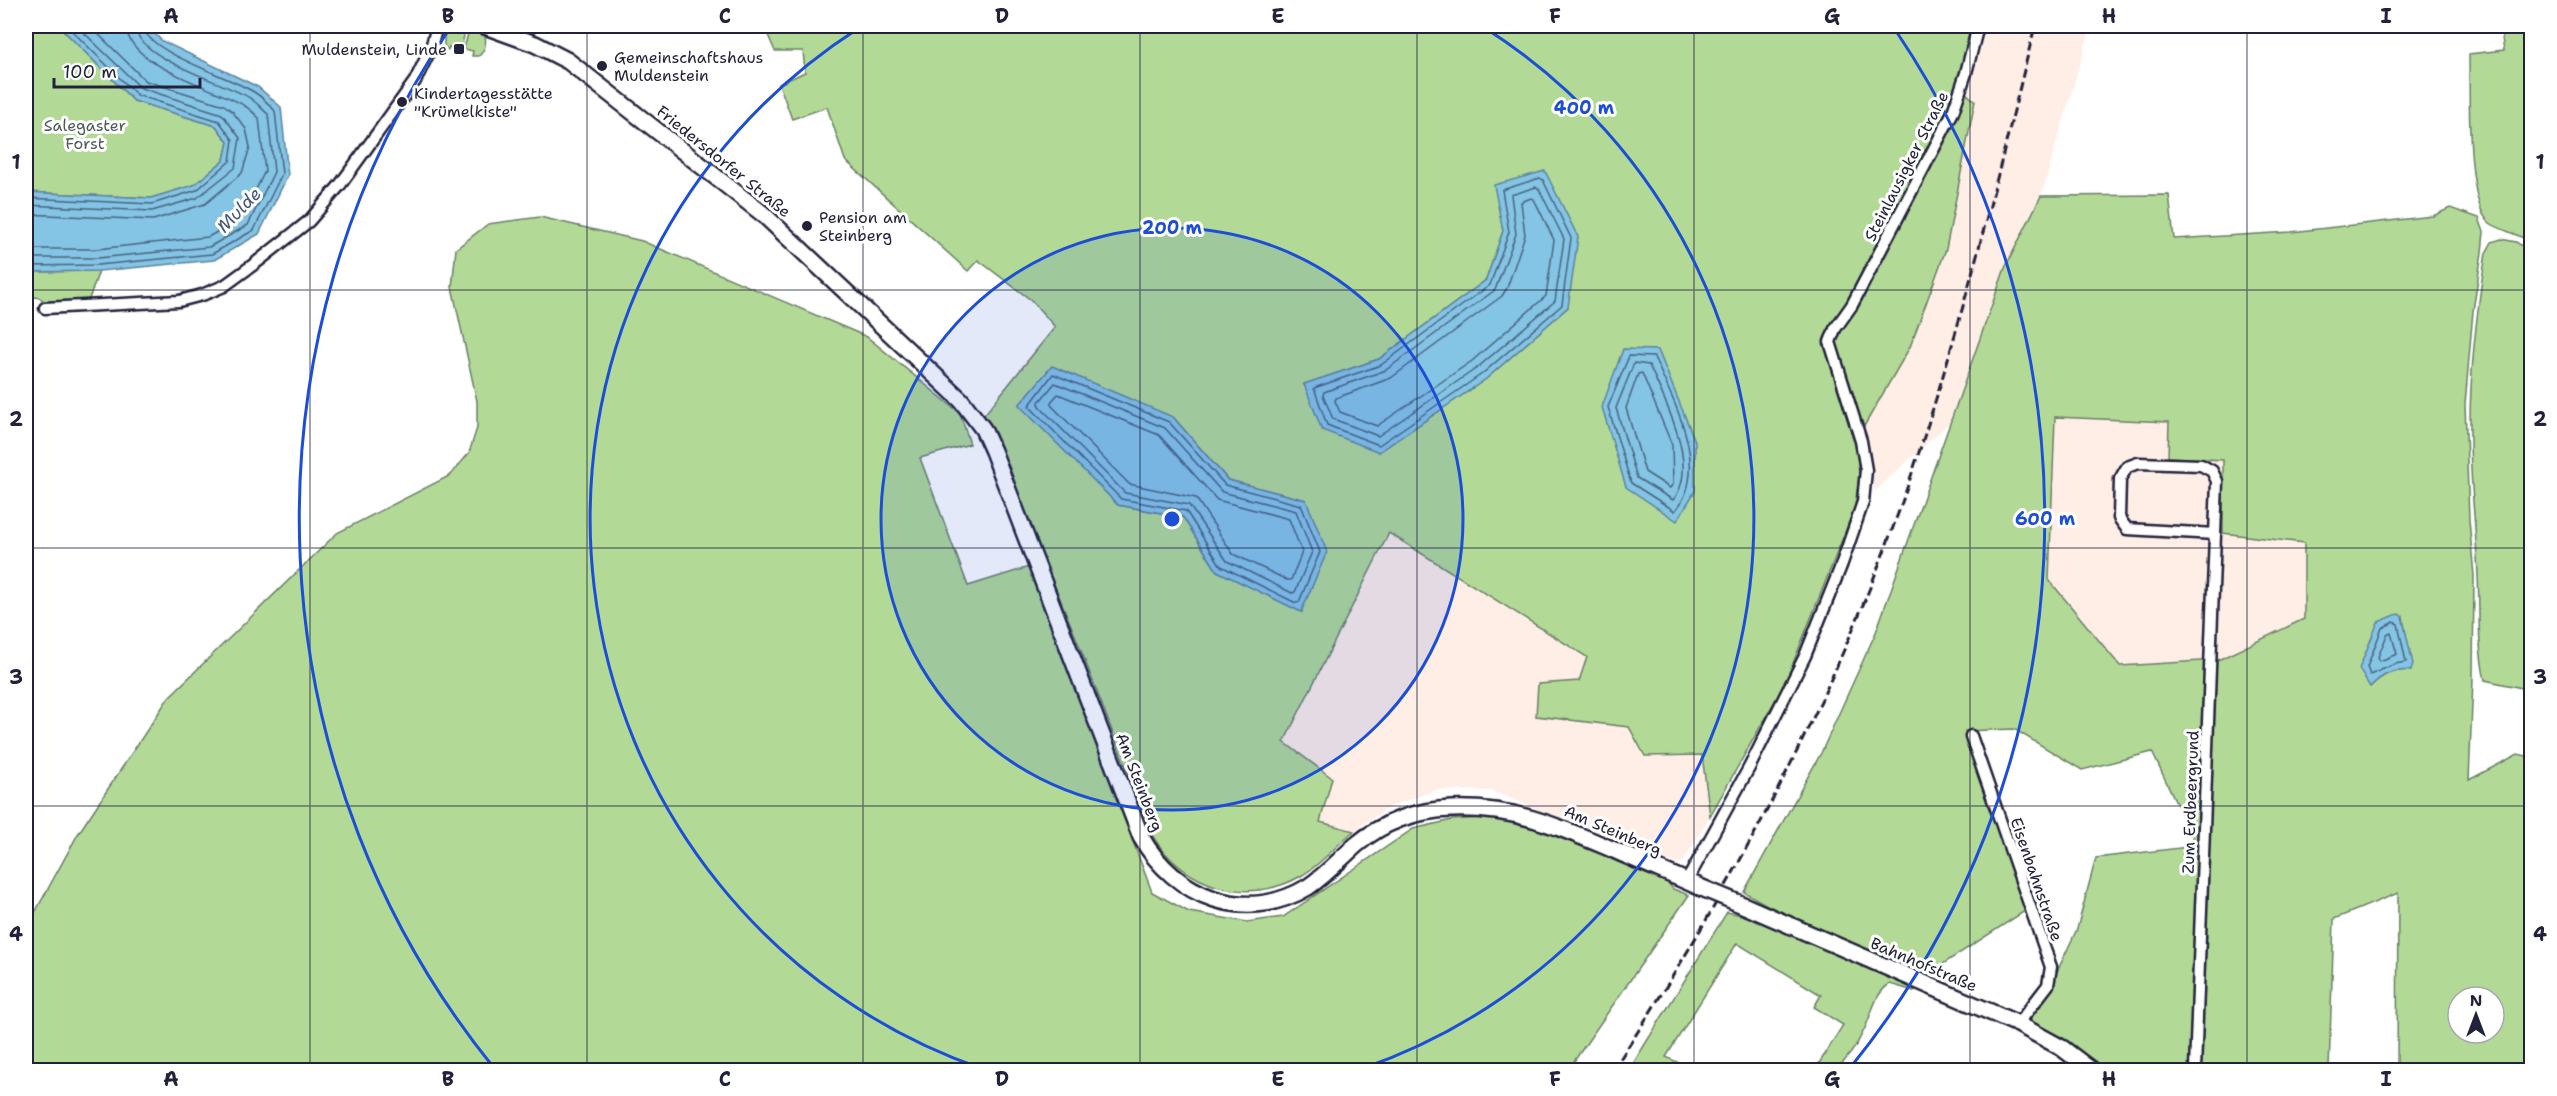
<svg xmlns="http://www.w3.org/2000/svg" width="2557" height="1096" font-family="'Shantell Sans',sans-serif">
<style>
.built{fill:#feeee6}
.green{fill:#b2da96;stroke:#6a7e68;stroke-width:1.5;fill-rule:evenodd}
.water{fill:#84c4e4;stroke:#5d83a0;stroke-width:1.5}
.lines{fill:none;stroke-linecap:round;stroke-linejoin:round}
.shore{stroke:#49637f;stroke-width:1.5}
.street-casing{stroke:#22223b;stroke-width:15}
.secondary-casing{stroke:#22223b;stroke-width:20}
.street{stroke:#fff;stroke-width:10}
.secondary{stroke:#fff;stroke-width:15}
.rail{stroke:#22223b;stroke-width:3;stroke-dasharray:9 4.5;stroke-linecap:butt}
.secondary-bridge-casing{stroke:#22223b;stroke-width:20;stroke-linecap:butt}
.secondary-bridge{stroke:#fff;stroke-width:15}
.grid{fill:none;stroke:#22223b;stroke-width:1.5;stroke-opacity:0.55}
.ring{fill:none;stroke:#1d4ed8;stroke-width:3}
.poi-dot{fill:#22223b;stroke:#fff;stroke-width:2}
.labels{text-anchor:middle;stroke-width:6;stroke-linejoin:round;paint-order:stroke}
.poi-label{font-size:16px;fill:#22223b;stroke:#fff;text-anchor:start}
.park-label{font-size:16px;fill:#4d5956;stroke:#fff}
.street-label{font-size:16px;fill:#22223b;stroke:#fff}
.water-label{font-size:18px;font-style:italic;fill:#445b76;stroke:#fff}
.centre{fill:#1d4ed8;stroke:#fff;stroke-width:3}
.ring-label{font-size:18px;text-anchor:middle;font-weight:bold;fill:#1d4ed8;stroke:#fff;stroke-width:6;stroke-linejoin:round;paint-order:stroke}
.neatline{fill:none;stroke:#22223b;stroke-width:2}
.grid-label{font-size:20px;text-anchor:middle;font-weight:bold;fill:#22223b}
</style>
<rect width="100%" height="100%" fill="#fff"/>
<filter id="ink" filterUnits="userSpaceOnUse"><feTurbulence type="fractalNoise" baseFrequency=".0167" numOctaves="2"/><feDisplacementMap in="SourceGraphic" scale="12" xChannelSelector="R" yChannelSelector="G"/><feConvolveMatrix kernelMatrix="1 2 1 2 8 2 1 2 1" color-interpolation-filters="sRGB"/></filter>
<g filter="url(#ink)">
<g class="built">
<path d="M1987,26h104l-50,170 -36,72 -56,155 -75,69 -4,-40 -7,-24 47,-81 65,-245 -7,-8z"/>
<path d="M2055,417l114,5 54,37v74l81,10v76l-86,41 -98,6 -71,-86z"/>
<path d="M1389,533l199,124 -9,24 -43,35 94,11 15,29 57,-1 8,61 -27,46 -6,2 -185,-73 -56,-1 -47,17 -35,24 -34,-9 -36,-79z"/>
</g>
<g class="green">
<path d="M26,26h33l75,75 82,25 12,16 -4,18 -30,25 -43,13 -125,-6z"/>
<path d="M450,26h16l-5,24 -12,-3 -1,3 -4,-4v-10z"/>
<path d="M470,26l12,4c6,8 4,19 -3,26h-7l1,-5 -9,-2z"/>
<path d="M764,26h1208l-15,59 18,16 -29,148 -36,98 -54,93 3,35 -4,32 -69,174 -76,135 -8,-61 -57,1 -16,-29 -93,-11 2,-32 41,-3 8,-24 -198,-124 -105,209 48,36 -12,44 34,9c-18,14 -33,34 -53,45 -54,31 -118,11 -149,-41l-73,-190 -95,-230 71,-88 -24,-27 -53,-40 -10,11 -123,-111 -18,-53 -35,12 -13,-35 26,-12 -2,-21h-28zM1495,185l73,122 -82,72 -107,73 -75,-67 75,-26 107,-79 17,-49zM1173,417l55,63 78,20 -4,112 -85,-41 -34,-54 -65,-12 -24,-25z"/>
<path d="M2500,26h31v216c-11,-7 -33,-13 -41,-19 -25,-19 -20,-136 -21,-169l35,-4z"/>
<path d="M2169,195l5,44 117,-7 142,-16 17,-8 29,10 5,14 -2,20 -9,59 -8,93 4,116 5,56 -1,103 -4,101 49,-26 13,3v313h-134l1,-177 -64,26 -5,151h-227l-42,-32 -32,-19 26,-41 23,-49 19,-71 101,-12 -45,-94 -70,18 -68,-41 -49,2 60,180 -99,64 -152,-66 -30,-17 77,-139 55,-121 129,-364 36,-72zM2055,417l114,5 -1,35 55,3v73l81,10v76l-86,41 -98,6 -71,-86zM2403,616l8,54c-18,0 -28,4 -41,17zM2458,997h36v36h-36z"/>
<path d="M540,217l102,24 225,96 93,76 10,31 -50,14 48,128 61,-19 123,325 37,20 58,10 36,-5 130,-88 39,-9 46,-3 28,4 140,59 7,9 16,6 -121,175h-1542v-141l52,-95 91,-137 168,-164 114,-58 18,-22 8,-25v-27l-25,-114 4,-38 32,-25z"/>
<path d="M2501,239l15,3 15,10v438l-46,-10c-8,-35 -5,-69 -7,-104 -2,-51 -9,-101 -8,-151 0,-58 7,-115 16,-172l6,-11z"/>
<path d="M99,271l-11,31 -39,2 -11,-7 -12,1v-26z"/>
<path d="M1727,912l33,7 157,67 -3,5 -24,-7c-16,9 -18,32 -27,48 -6,14 -16,27 -27,38h-21l28,-45 -29,-18 7,-12 -84,-52 -71,114 28,13h-65z"/>
</g>
<g class="water">
<path d="M59,26h88l15,15 96,46 23,20 7,68 -29,59 -45,26 -115,11 -73,1v-80l125,6 43,-13 30,-25 4,-18 -12,-16 -82,-25z"/>
<path d="M1545,171l33,66 -10,70 -82,72 -107,73 -57,-22 -18,-46 75,-25 107,-79 17,-49 -9,-46z"/>
<path d="M1623,349l35,1 37,91v50l-18,30 -51,-34 -24,-80z"/>
<path d="M1052,366l121,51 55,63 78,20 21,52 -26,60 -84,-41 -34,-54 -65,-12 -99,-100z"/>
<path d="M2398,614l4,2 11,48 -2,7c-17,-2 -29,3 -41,16l-11,-18 19,-47z"/>
</g>
<g class="lines">
<g class="shore">
<path d="M1540,178l3,2 28,58 -9,67 -80,69 -103,71 -52,-20 -13,-37 67,-23 109,-80 19,-53 -7,-42z"/>
<path d="M1536,187l3,2 25,50 -9,62 -78,67 -99,68 -45,-17 -10,-24 1,-3 62,-22 109,-80 21,-56 -5,-39z"/>
<path d="M26,198l126,6 45,-14 33,-29 3,-21 -14,-19 -82,-26 -70,-69"/>
<path d="M1531,198l3,1 20,41 -8,56 -74,65 -95,65 -37,-14 -5,-11 1,-3 55,-20 111,-82 5,-8 18,-53 -4,-33z"/>
<path d="M26,205l126,6 45,-13 38,-30 5,-30 -18,-24 -81,-26 -64,-62"/>
<path d="M26,214l127,6 52,-16 37,-31 8,-26 -4,-18 -14,-18 -8,-6 -78,-24 -56,-55"/>
<path d="M26,249h71l111,-12 34,-19 23,-47 -6,-53c-4,-4 -9,-9 -14,-12 -30,-19 -117,-39 -119,-80"/>
<path d="M26,258h72l111,-11 39,-22 26,-53 -6,-58c-6,-5 -12,-12 -18,-16 -26,-16 -113,-39 -115,-72"/>
<path d="M26,266l72,-1 114,-11 42,-24 28,-56 -7,-63c-6,-7 -13,-14 -21,-19 -23,-15 -108,-40 -111,-66"/>
<path d="M1629,356l25,1c19,44 58,111 21,154l-44,-28 -23,-76z"/>
<path d="M1634,363l15,2c15,34 52,102 24,135l-36,-22 -21,-70z"/>
<path d="M1642,373l30,72 1,39 -3,4 -25,-16 -19,-64 12,-34z"/>
<path d="M1053,374l116,48 56,63 76,20 19,47 -21,50 -3,1 -75,-37 -35,-55 -65,-12 -92,-93z"/>
<path d="M1055,383l110,45 57,64 74,19 16,41 -17,40 -3,1 -65,-32 -38,-56 -64,-12 -86,-87v-4z"/>
<path d="M1058,394l101,41 58,65 72,19 13,33 -11,28h-4l-54,-26 -37,-56 -67,-14 -78,-79v-3z"/>
<path d="M2394,622l4,2 8,38 -11,2 -25,11 -3,-8 15,-39z"/>
<path d="M2391,633l6,21 -17,7 -2,-4 9,-22z"/>
</g>
<g class="street-casing">
<g id="street">
<path d="M45,308l134,-7 23,-6 22,-9 33,-24 52,-41 31,-36 75,-104 16,-33 6,-22"/>
<path d="M1971,736l80,231 -3,18 -30,39"/>
<path d="M1687,881l63,-115 55,-110 36,-90 22,-64 3,-32 -5,-29 -31,-99 5,-13 17,-24 101,-193 13,-39 12,-47"/>
<path d="M2195,1070l22,-589 -5,-10 -11,-6 -63,-2 -11,4 -7,12 -1,39 8,11 88,5"/>
</g>
</g>
<g class="secondary-casing">
<g id="secondary">
<path d="M485,26l50,18 33,17 195,153 198,186 22,29 10,22 148,386c34,60 104,88 167,50 18,-12 32,-28 48,-42 27,-23 61,-35 96,-36 64,-2 105,17 162,41 29,13 59,25 88,38"/>
<path d="M1736,902l282,122 44,24 29,22"/>
</g>
</g>
<use href="#street" class="street"/>
<use href="#secondary" class="secondary"/>
<path class="rail" d="M1613,1070c113,-172 213,-356 283,-551 58,-161 98,-328 139,-493"/>
<g class="secondary-bridge-casing">
<path id="secondary-bridge" d="M1702,888l34,14"/>
</g>
<use href="#secondary-bridge" class="secondary-bridge"/>
</g>
</g>
<path class="grid" d="M310,26v1044M587,26v1044M863,26v1044M1140,26v1044M1417,26v1044M1694,26v1044M1970,26v1044M2247,26v1044M26,290h2506M26,548h2506M26,806h2506"/>
<circle cx="1172" cy="519" r="291" fill="#1d4ed8" fill-opacity=".12"/>
<g class="ring">
<circle cx="1172" cy="519" r="291"/>
<path d="M983 1069A582 582 0 0 1 859 28M1485 28A582 582 0 0 1 1361 1069"/>
<path d="M494 1068A873 873 0 0 1 448 31M1896 31A873 873 0 0 1 1850 1068"/>
</g>
<g class="poi-dot">
<rect x="453" y="43" width="12" height="12" rx="3"/>
<circle cx="602" cy="66" r="6"/>
<circle cx="402" cy="102" r="6"/>
<circle cx="807" cy="226" r="6"/>
</g>
<g class="labels">
<g class="poi-label">
<text x="447" y="55" text-anchor="end">Muldenstein, Linde</text>
<text x="614" y="63">Gemeinschaftshaus<tspan x="614" dy="18">Muldenstein</tspan></text>
<text x="414" y="99">Kindertagesstätte<tspan x="414" dy="18">"Krümelkiste"</tspan></text>
<text x="819" y="223">Pension am<tspan x="819" dy="18">Steinberg</tspan></text>
</g>
<g class="park-label">
<text x="85" y="131">Salegaster<tspan x="85" dy="18">Forst</tspan></text>
</g>
<g class="street-label">
<text transform="translate(724 161) rotate(39)" y="6">Friedersdorfer Straße</text>
<text transform="translate(1906 166) rotate(-63)" y="6">Steinlausigker Straße</text>
<text transform="translate(1140 782) rotate(69)" y="6">Am Steinberg</text>
<text transform="translate(2190 802) rotate(-88)" y="6">Zum Erdbeergrund</text>
<text transform="translate(1613 830) rotate(23)" y="6">Am Steinberg</text>
<text transform="translate(2037 879) rotate(71)" y="6">Eisenbahnstraße</text>
<text transform="translate(1924 964) rotate(23)" y="6">Bahnhofstraße</text>
</g>
<g class="water-label">
<text transform="translate(239 210) rotate(-46)" y="6">Mulde</text>
</g>
</g>
<circle cx="1172" cy="519" r="9" class="centre"/>
<g class="ring-label">
<text x="1584" y="114">400 m</text>
<text x="1172" y="234">200 m</text>
<text x="2045" y="525">600 m</text>
</g>
<rect width="2557" height="1096" fill="none" stroke="#fff" stroke-width="66"/>
<g transform="translate(2476 1015)"><circle r="28" fill="#ffffff" stroke="#a7a7b1" stroke-width="1.5"/>
<path d="M0-4.5L10 22L0 15L-10 22Z" fill="#22223b"/>
<text y="-9" font-size="16" font-weight="bold" text-anchor="middle" fill="#22223b">N</text>
</g>
<path d="M54 78v9h146v-9" fill="none" stroke="#22223b" stroke-width="3"/>
<text x="63" y="78" font-size="18" fill="#22223b" stroke="#ffffff" stroke-width="4.5" paint-order="stroke">100 m</text>
<rect x="33" y="33" width="2491" height="1030" class="neatline"/>
<g class="grid-label">
<text x="171" y="23">A</text>
<text x="448" y="23">B</text>
<text x="725" y="23">C</text>
<text x="1002" y="23">D</text>
<text x="1278" y="23">E</text>
<text x="1555" y="23">F</text>
<text x="1832" y="23">G</text>
<text x="2109" y="23">H</text>
<text x="2386" y="23">I</text>
<text x="16" y="169">1</text>
<text x="2540" y="169">1</text>
<text x="16" y="426">2</text>
<text x="2540" y="426">2</text>
<text x="16" y="684">3</text>
<text x="2540" y="684">3</text>
<text x="16" y="941">4</text>
<text x="2540" y="941">4</text>
<text x="171" y="1086">A</text>
<text x="448" y="1086">B</text>
<text x="725" y="1086">C</text>
<text x="1002" y="1086">D</text>
<text x="1278" y="1086">E</text>
<text x="1555" y="1086">F</text>
<text x="1832" y="1086">G</text>
<text x="2109" y="1086">H</text>
<text x="2386" y="1086">I</text>
</g>
</svg>
